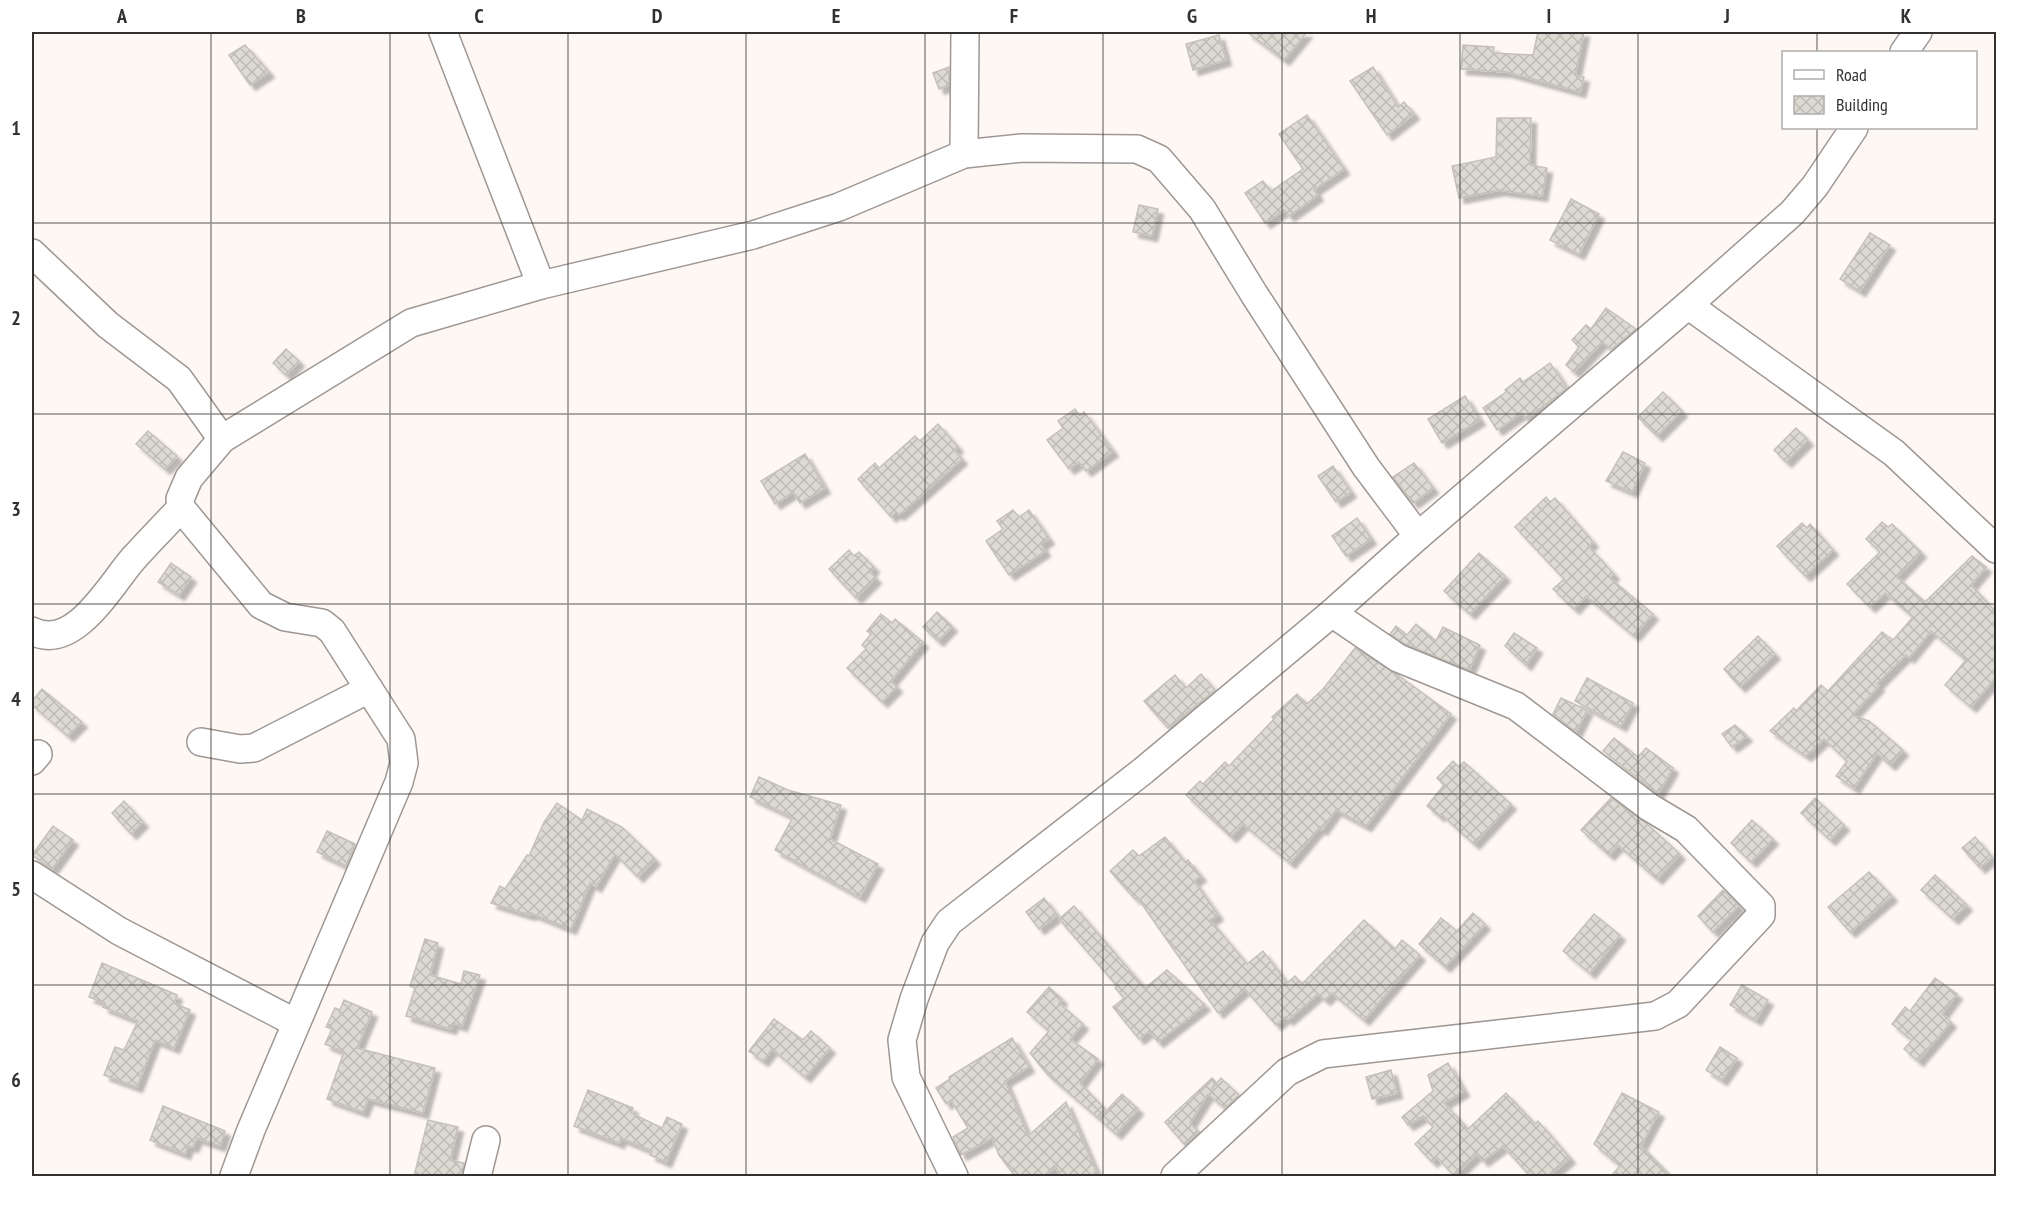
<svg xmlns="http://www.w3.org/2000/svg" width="2028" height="1208" font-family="'PT Sans Narrow',sans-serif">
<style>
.building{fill:url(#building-cross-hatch);stroke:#c5c1ba;stroke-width:1.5;filter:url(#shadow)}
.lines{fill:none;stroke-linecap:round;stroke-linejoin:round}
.minor-casing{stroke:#9e9793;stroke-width:30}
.minor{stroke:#fff;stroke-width:27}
.grid{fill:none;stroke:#33312f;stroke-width:1.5;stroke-opacity:0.55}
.neatline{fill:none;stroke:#33312f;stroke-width:2}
.grid-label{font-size:20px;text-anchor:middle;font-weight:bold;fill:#33312f}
</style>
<defs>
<pattern id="building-cross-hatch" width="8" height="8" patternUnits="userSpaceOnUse" patternTransform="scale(1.5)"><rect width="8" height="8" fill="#ddd9d3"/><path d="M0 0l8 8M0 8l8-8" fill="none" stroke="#bebbb5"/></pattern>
<filter id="shadow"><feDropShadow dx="5.5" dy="5.5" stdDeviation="1.5" flood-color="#0004"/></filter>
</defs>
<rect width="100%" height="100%" fill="#fef8f5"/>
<g class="building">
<path d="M1247,32h60l-23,28z"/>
<path d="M1538,32h46l-9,43 9,2 -4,15 -73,-20 -46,-3 2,-24 31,2 -1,6 40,2z"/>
<path d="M1219,35l7,25 -33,10 -7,-26z"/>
<path d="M245,45l24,27 -19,13 -21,-30z"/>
<path d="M949,67v18l-10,4 -6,-16z"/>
<path d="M1373,67l25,40 6,-5 10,12 -27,21 -37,-54z"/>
<path d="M1307,115l37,54 -30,21 4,5 -29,21 -5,-6 -19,13 -20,-30 18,-12 8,10 32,-22 -24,-35z"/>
<path d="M1497,118h34l-1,47 17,3 -5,28 -43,-6 -40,8 -7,-32 44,-9z"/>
<path d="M1571,199l28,15 -20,40 -29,-14z"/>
<path d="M1139,205l19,4 -6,27 -19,-4z"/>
<path d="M1870,233l20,12 -30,46 -20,-12z"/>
<path d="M1606,308l30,21 -24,20 -10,-7 -28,30 -8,-7 13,-18 -7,-7 14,-15 5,4z"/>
<path d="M286,349l13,12 -13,14 -13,-12z"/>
<path d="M1550,363l17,25 -41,31 -4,-6 -25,17 -14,-22 23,-16 -1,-2 15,-12 3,4z"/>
<path d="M1663,392l19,19 -25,25 -19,-19z"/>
<path d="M1465,396l15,24 -38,23 -14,-24z"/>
<path d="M1075,409l5,7 4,-4 29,39 -27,20 -7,-9 -10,7 -22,-29 16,-12 -5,-7z"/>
<path d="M938,424l20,23 -4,3 8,9 -63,56 -3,-3 -5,5 -33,-38 17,-16 4,5 36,-32 5,5z"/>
<path d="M1796,428l12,12 -22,22 -12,-12z"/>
<path d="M148,431l29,25 -12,13 -29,-25z"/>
<path d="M1623,452l22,11 -13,29 -26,-11z"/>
<path d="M805,454l20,34 -25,15 -7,-11 -18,12 -14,-23z"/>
<path d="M1414,463l19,25 -20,15 -20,-26z"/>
<path d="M1333,466l18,26 -15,10 -18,-26z"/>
<path d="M1546,497l4,5 5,-4 38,44 -5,4 26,28 -4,4 43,36 -19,22 -48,-40 -12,13 -21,-20 11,-10 -49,-52z"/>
<path d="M1013,510l6,7 10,-7 20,29 -8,5 4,7 -36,24 -23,-34 17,-12 -6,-8z"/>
<path d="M1357,518l14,21 -25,17 -14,-20z"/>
<path d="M1882,522l6,5 4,-3 29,28 -24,25 28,25 47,-46 14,11 -15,18 25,27v65l-25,30 -26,-22 21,-25 -35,-29 -22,27 -3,-3 -29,29 2,2 -27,29 17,6 34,29 -13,15 -13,-12 -23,35 -18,-12 11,-15 -23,-22 -18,17 -36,-25 24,-23 2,3 25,-26 7,6 54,-59 11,8 20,-23 -28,-24 -15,14 -23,-23 33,-32 -14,-13z"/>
<path d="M1802,523l5,5 3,-4 23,26 -28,26 -28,-30z"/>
<path d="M849,550l5,6 5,-4 15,15 -4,5 6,6 -20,20 -27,-29z"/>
<path d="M1479,553l26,23 -35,38 -26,-23z"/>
<path d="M171,563l20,14 -12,18 -21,-13z"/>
<path d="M937,612l15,14 -14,15 -15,-14z"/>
<path d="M881,614l11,9 3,-4 28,23 -32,39 6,6 -15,15 -35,-34 19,-19 -4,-4 9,-11 -4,-3z"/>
<path d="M1416,624l20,17 7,-14 37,18 -11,25 -64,-26 -15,-10 6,-8 11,9z"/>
<path d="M1514,633l23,15 -11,17 -21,-19z"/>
<path d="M1758,636l17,18 -35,33 -16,-18z"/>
<path d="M1355,648l43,27 53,39 -85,112 -30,-16 -14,20 -3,-2 -29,35 -47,-39 -12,13 -45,-42 14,-14 3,3 22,-22 4,4 45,-47 -2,-2 25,-23 10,10 16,-15z"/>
<path d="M1201,674l14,16 -47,38 -24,-27 31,-26 11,13z"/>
<path d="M1587,678l46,25 -12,23 -46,-25z"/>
<path d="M42,689l40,33 -14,14 -36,-31v-4z"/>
<path d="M1561,698l26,12 -11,22 -23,-18z"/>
<path d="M1735,725l12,11 -15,11 -10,-13z"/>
<path d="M1614,738l24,19 8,-9 27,20 -15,26 -55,-43z"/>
<path d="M1453,761l6,6 5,-5 47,42 -37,40 -33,-30 -2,2 -12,-10 17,-21 -7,-7z"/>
<path d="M759,777l29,13 53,15 -11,34 48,25 -18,33 -85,-47 18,-33 -43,-20z"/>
<path d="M1611,798l35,25 34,31 -23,25 -39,-34 -9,10 -28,-25z"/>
<path d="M1815,798l29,27 -14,15 -29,-27z"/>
<path d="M124,801l19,21 -12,12 -19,-21z"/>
<path d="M557,803l25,17 5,-11 35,18 33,32 -17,18 -23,-23 -19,33 -6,-4 -19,46 -40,-16 -1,2 -39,-12 9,-17 5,3 22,-34 2,1 15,-34z"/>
<path d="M1752,820l21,19 -22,23 -20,-19z"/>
<path d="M53,826l20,14 -21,29 -20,-14z"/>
<path d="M327,831l28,13 -9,22 -29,-14z"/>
<path d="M1165,837l20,25 3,-2 13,16 -7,5 24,34 -8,5 37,44 16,-13 24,32 8,-7 7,8 62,-64 31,29 7,-9 18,15 -56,65 -32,-27 -7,7 -7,-6 -30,26 -3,-3 -9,8 -31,-36 -27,24 -81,-116 -2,2 -25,-28 23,-21 6,6z"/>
<path d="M1975,837l17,20 -12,11 -18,-20z"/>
<path d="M1869,872l23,24 -42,36 -22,-25z"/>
<path d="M1935,875l32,30 -14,14 -32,-29z"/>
<path d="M1723,890l16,16 -26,26 -15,-16z"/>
<path d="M1044,898l13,17 -18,14 -13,-17z"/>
<path d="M1074,906l71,82 22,-18 38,35 -47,37 -9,-11 -10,8 -26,-32 11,-9 -9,-10 2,-2 -58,-67z"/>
<path d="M1473,913l12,11 -40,43 -26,-23 22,-26 16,13z"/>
<path d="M1594,914l26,21 -30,38 -27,-22z"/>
<path d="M425,939l13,4 -8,32 31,9 3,-13 16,4 -18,51 -9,-3 -2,6 -45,-13 9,-28 -5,-2z"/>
<path d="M102,963l75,32 -3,8 16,7 -16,38 -19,-8 -18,47 -33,-12 11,-28 9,3 14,-29 -35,-14 2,-4 -16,-6z"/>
<path d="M1935,978l22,16 -15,20 9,8 -33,39 -14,-12 8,-9 -20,-16 13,-17 5,4z"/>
<path d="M1742,985l26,15 -12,20 -26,-15z"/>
<path d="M1049,987l13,12 -3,4 24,21 -13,15 28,20 -18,24 25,26 -8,8 -49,-42 -18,-22 19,-22 -22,-19z"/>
<path d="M344,1000l28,12 -15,36 78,20 -12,45 -55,-14 -5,13 -36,-13 17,-47 -19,-8 7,-15 -6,-2 9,-19 5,2z"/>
<path d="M774,1019l29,21 8,-9 19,17 -25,29 -33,-28 -9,12 -14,-10z"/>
<path d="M1012,1038l17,29 -24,14 23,55 38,-34 32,74h-38l-4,-9 -13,9h-28l-16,-21 -7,-17 -31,17 -8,-18 15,-9 -17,-28 -5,4 -10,-16 14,-9 -1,-2z"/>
<path d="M1720,1047l17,11 -15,22 -16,-10z"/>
<path d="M1448,1063l16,28 -20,12 24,26 38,-36 29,31 3,-3 32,37 -21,18h-19l-27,-30 -20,15 -6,-7 -23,22 -17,-19 -5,5 -17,-18 18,-17 -10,-11 -15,9 -6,-8 31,-26 -5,-16z"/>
<path d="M1391,1070l6,23 -25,6 -6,-22z"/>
<path d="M1212,1078l4,4 -5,8 10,-12 18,17 -14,13 -17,-14 -18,29 9,9 -14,13 -20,-23z"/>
<path d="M588,1090l45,18 -2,5 31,15 5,-11 15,7 -16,38 -16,-7 2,-4 -31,-13 -2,5 -45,-17z"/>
<path d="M1622,1093l37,19 -18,34 30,30h-60l9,-10 -26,-22z"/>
<path d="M1122,1094l16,15 -22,25 -17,-15z"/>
<path d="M163,1106l62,25 -5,15 -23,-8 -4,9 -5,-1 -3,8 -35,-14z"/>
<path d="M428,1120l30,7 -8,33 14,3 -2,13h-48z"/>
</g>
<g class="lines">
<g class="minor-casing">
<g id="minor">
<path d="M443,32l98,253"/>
<path d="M1904,52l14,-20"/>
<path d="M964,154l1,-122"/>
<path d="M32,253l76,72 71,54 43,60"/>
<path d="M1688,305l206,148 102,96"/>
<path d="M32,631c42,22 79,-47 101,-72 16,-18 32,-34 48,-51"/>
<path d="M201,742l39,7 14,-1 115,-59"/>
<path d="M32,761l6,-7"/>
<path d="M32,875l87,56 177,92"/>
<path d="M234,1176l17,-46 148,-348 5,-19 -3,-24 -69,-108 -10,-8 -37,-6 -24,-12 -80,-97 -1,-9 9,-21 33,-39 189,-116 130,-38 212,-50 86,-28 125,-53 58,-6 115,1 22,10 43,50 52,85 112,173 52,69"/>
<path d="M477,1176l9,-36"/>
<path d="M954,1176l-48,-99 -4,-37 12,-41 21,-56 14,-21 194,-151 189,-158 86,-77 270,-231 104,-92 23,-27 39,-58"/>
<path d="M1175,1176l112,-104 36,-18 332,-38 23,-12 83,-89v-9l-75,-77 -37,-22 -133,-101 -118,-48 -66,-45"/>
</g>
</g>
<use href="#minor" class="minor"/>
</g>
<path class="grid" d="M211,32v1144M390,32v1144M568,32v1144M746,32v1144M925,32v1144M1103,32v1144M1282,32v1144M1460,32v1144M1638,32v1144M1817,32v20M1817,128v1048M32,223h1964M32,414h1964M32,604h1964M32,794h1964M32,985h1964"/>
<rect width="2028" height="1208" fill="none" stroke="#ffffff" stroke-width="66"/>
<rect x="1782" y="51" width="195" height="78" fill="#ffffff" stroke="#adadac" stroke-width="1.5"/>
<rect x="1794" y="70" width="30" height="9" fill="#ffffff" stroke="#adadac" stroke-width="1.5"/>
<text x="1836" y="81" font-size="18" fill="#33312f">Road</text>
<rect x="1794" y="96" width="30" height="18" fill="url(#building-cross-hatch)" stroke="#adadac" stroke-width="1.5"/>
<text x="1836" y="111" font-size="18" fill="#33312f">Building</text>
<rect x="33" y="33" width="1962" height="1142" class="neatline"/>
<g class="grid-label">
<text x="122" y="23">A</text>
<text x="301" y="23">B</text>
<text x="479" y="23">C</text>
<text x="657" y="23">D</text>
<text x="836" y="23">E</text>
<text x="1014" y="23">F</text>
<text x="1192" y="23">G</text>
<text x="1371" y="23">H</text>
<text x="1549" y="23">I</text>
<text x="1727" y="23">J</text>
<text x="1906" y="23">K</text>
<text x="16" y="135">1</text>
<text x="16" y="325">2</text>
<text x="16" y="516">3</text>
<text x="16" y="706">4</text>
<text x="16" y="896">5</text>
<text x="16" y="1087">6</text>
</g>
</svg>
